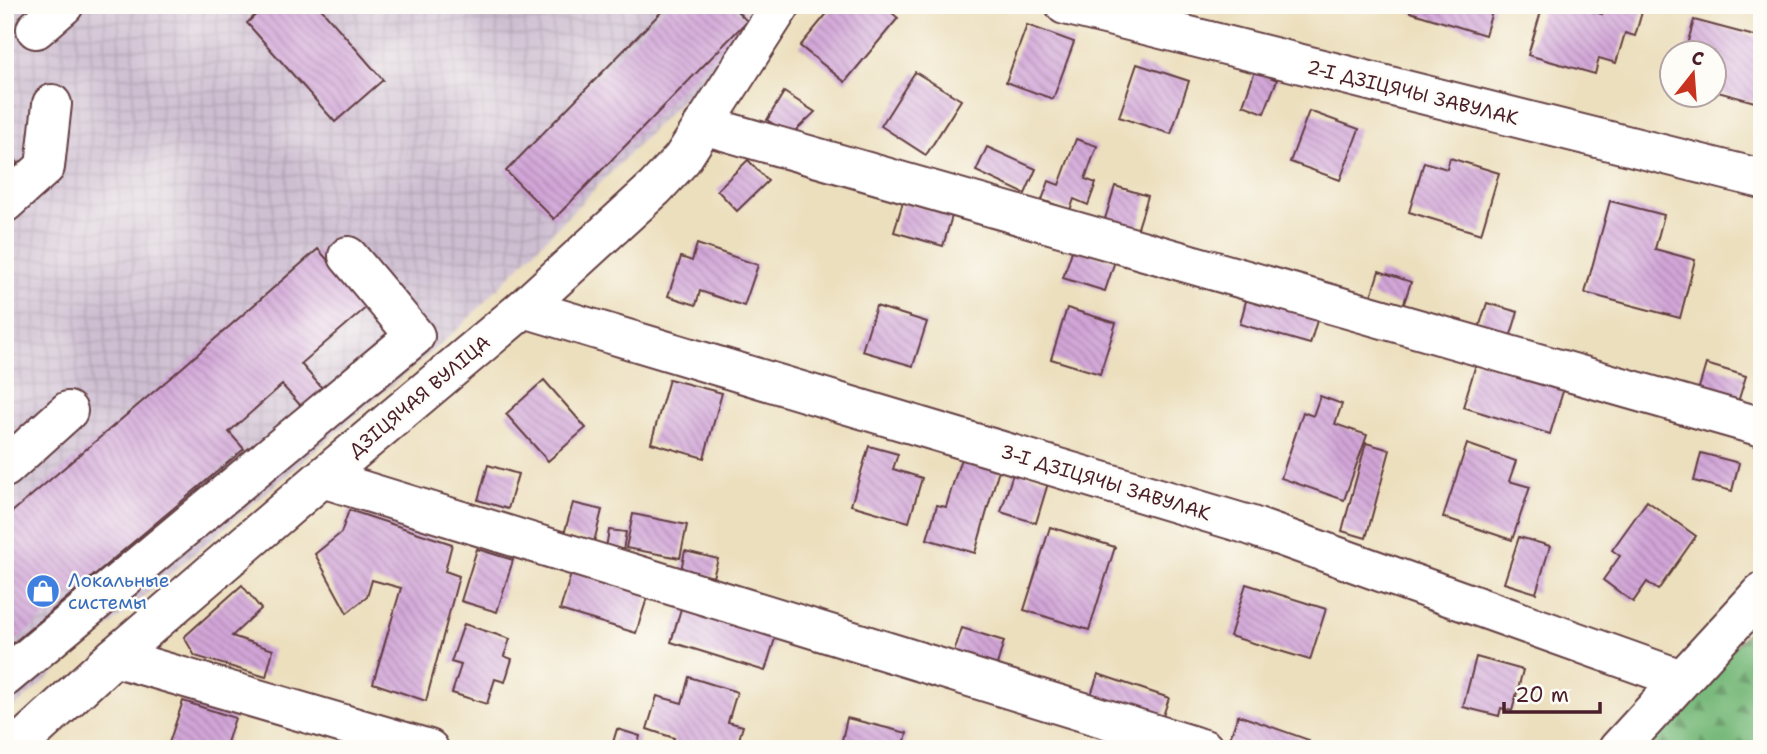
<svg xmlns="http://www.w3.org/2000/svg" width="1767" height="754" font-family="'Shantell Sans',sans-serif">
<style>
.industrial{fill:url(#industrial-grid)}
.forest{fill:url(#forest-firs);stroke:#626c53;stroke-width:2}
.building{fill:url(#building-back-hatch)}
.lines{fill:none;stroke-linecap:round;stroke-linejoin:round}
.minor-casing{stroke:#623c41;stroke-width:42}
.minor{stroke:#fff;stroke-width:38}
.labels{text-anchor:middle;stroke-width:5;stroke-linejoin:round;paint-order:stroke}
.street-label{font-size:19px;fill:#4a1f2b;stroke:#fdfcf7}
.shop-label{font-size:19px;fill:#366cbe;stroke:#fdfcf7;text-anchor:start}
</style>
<defs>
<pattern id="industrial-grid" width="8" height="8" patternUnits="userSpaceOnUse" patternTransform="scale(1.75)"><rect width="8" height="8" fill="#cebed1"/><path d="M0 4h8M4 0v8" fill="none" stroke="#b2a3b4"/></pattern>
<pattern id="forest-firs" width="22" height="20" patternUnits="userSpaceOnUse" patternTransform="scale(1.75)"><rect width="22" height="20" fill="#79ba7b"/><path d="M5 1l3.5 6h-7zM16 11l3.5 6h-7z" fill="#659765"/></pattern>
<pattern id="building-back-hatch" width="6" height="6" patternUnits="userSpaceOnUse" patternTransform="scale(1.75)"><rect width="6" height="6" fill="#d2a6d8"/><path d="M-1 5l2 2M0 0l6 6M5-1l2 2" fill="none" stroke="#ac87af"/></pattern>
</defs>
<rect width="100%" height="100%" fill="#fdfcf7"/>
<filter id="ink" filterUnits="userSpaceOnUse"><feTurbulence type="fractalNoise" baseFrequency=".0143" numOctaves="2"/><feDisplacementMap in="SourceGraphic" scale="14" xChannelSelector="R" yChannelSelector="G"/><feConvolveMatrix kernelMatrix="1 2 1 2 8 2 1 2 1" color-interpolation-filters="sRGB"/></filter>
<filter id="wash" filterUnits="userSpaceOnUse"><feTurbulence type="fractalNoise" baseFrequency=".00686" numOctaves="4" result="noise"/><feDisplacementMap in="SourceGraphic" scale="28" xChannelSelector="R" yChannelSelector="G"/><feGaussianBlur stdDeviation="1.57" result="paint"/><feColorMatrix in="noise" values="0 0 0 0 0 0 0 0 0 0 0 0 0 0 0 0 0 1.4 0 .05"/><feComposite in="paint" operator="in"/></filter>
<g filter="url(#wash)">
<rect width="100%" height="100%" fill="#ecdfbe"/>
<path class="industrial" d="M5,5h738l11,17 -12,16 -283,290 -454,387z"/>
<path class="forest" d="M1762,617v132h-124z"/>
<g id="blocks">
<g class="building">
<path d="M266,5h52l65,75 -48,42 -88,-99z"/>
<path d="M668,5h63l16,16 -193,198 -48,-48z"/>
<path d="M834,5h49l15,13 -53,64 -45,-36z"/>
<path d="M1412,5h82l-9,30 -75,-23z"/>
<path d="M1543,5h29l30,9 3,-9h39l-9,31 -10,-3 -9,30 -17,-5 -4,16 -67,-19z"/>
<path d="M1694,20l68,18v66l-48,-13v-39h-29z"/>
<path d="M1027,25l47,17 -21,57 -47,-17z"/>
<path d="M1137,64l52,17 -18,53 -52,-17z"/>
<path d="M1255,71l22,9 -13,33 -21,-8z"/>
<path d="M915,72l46,28 -35,55 -45,-29z"/>
<path d="M784,92l31,20 -24,23 -24,-15z"/>
<path d="M1309,111l50,18 -19,51 -50,-18z"/>
<path d="M1076,139l21,7 -12,33 11,4 -8,22 -14,-6 -4,11 -28,-10 7,-19 10,4z"/>
<path d="M987,147l49,22 -11,25 -49,-23z"/>
<path d="M5,148l13,15 -13,11z"/>
<path d="M1450,158l49,15 -18,61 -72,-22 15,-50 23,7z"/>
<path d="M748,160l20,21 -31,30 -20,-21z"/>
<path d="M1115,186l33,10 -11,35 -33,-9z"/>
<path d="M1610,201l54,14 -9,34 40,11 -15,58 -95,-25z"/>
<path d="M903,202l49,14 -9,30 -49,-14z"/>
<path d="M697,244l61,21 -14,41 -44,-15 -4,14 -28,-9 13,-39 11,4z"/>
<path d="M1073,248l42,13 -10,30 -42,-13z"/>
<path d="M318,249l50,57 -67,58 21,24 -21,18 -19,-21 -53,47 15,17 -239,201v-132l172,-146z"/>
<path d="M1379,271l32,11 -8,24 -32,-10z"/>
<path d="M1247,297l71,20 -8,27 -70,-20z"/>
<path d="M1487,303l31,9 -9,29 -31,-10z"/>
<path d="M876,306l51,16 -14,44 -51,-15z"/>
<path d="M1067,308l49,15 -16,51 -49,-15z"/>
<path d="M1477,361l87,27 -14,46 -87,-27z"/>
<path d="M1706,364l40,12 -8,26 -40,-11z"/>
<path d="M669,379l53,14 -18,65 -53,-15z"/>
<path d="M544,380l42,48 -38,33 -42,-47z"/>
<path d="M1320,396l22,8 -7,20 32,11 -23,65 -63,-22 22,-66 10,4z"/>
<path d="M1366,443l24,7 -24,88 -24,-7z"/>
<path d="M1467,444l49,17 -7,20 21,6 -18,53 -69,-23z"/>
<path d="M869,446l29,8 -5,15 29,9 -13,44 -58,-17z"/>
<path d="M1701,453l38,10 -7,28 -38,-10z"/>
<path d="M961,458l38,11 -24,84 -48,-14 10,-34 9,2z"/>
<path d="M488,465l30,9 -10,35 -30,-9z"/>
<path d="M1014,470l35,10 -13,43 -35,-11z"/>
<path d="M1647,501l49,35 -38,54 -11,-8 -14,20 -30,-22 17,-24 -8,-6z"/>
<path d="M573,503l29,7 -8,32 -30,-8z"/>
<path d="M349,510l103,34 -7,27 14,5 -33,125 -53,-18 28,-95 -29,-8 -5,17 -20,16 -32,-59 26,-21z"/>
<path d="M633,514l54,11 -7,33 -54,-10z"/>
<path d="M1050,527l65,20 -26,83 -65,-20z"/>
<path d="M609,530l17,2 -3,19 -17,-3z"/>
<path d="M1519,537l31,9 -14,47 -32,-10z"/>
<path d="M477,549l36,11 -16,52 -36,-11z"/>
<path d="M685,551l33,8 -5,18 -32,-7z"/>
<path d="M572,571l76,24 -12,38 -76,-23z"/>
<path d="M1246,584l80,25 -16,51 -80,-24z"/>
<path d="M242,585l19,24 -29,27 41,14 -7,27 -71,-21 -11,-19z"/>
<path d="M683,602l94,30 -12,39 -94,-29z"/>
<path d="M464,624l46,15 -6,17 8,3 -7,23 -10,-3 -8,25 -35,-11 9,-28 -10,-3z"/>
<path d="M962,628l42,13 -8,27 -43,-13z"/>
<path d="M1476,657l47,13 -11,41 -11,-3 -2,8 -36,-9z"/>
<path d="M1098,674l71,24 -7,21 -71,-24z"/>
<path d="M689,677l48,15 -9,30 15,4 -7,23 -13,-4 -1,4h-39l-11,-4 2,-7 -27,-9 10,-33 25,7z"/>
<path d="M183,701l52,17 -10,31h-58z"/>
<path d="M1238,715l71,25 -3,9h-65l-13,-5z"/>
<path d="M847,718l60,15 -4,16h-63z"/>
<path d="M617,729l23,7 -3,13h-26z"/>
</g>
</g>
</g>
<g filter="url(#ink)">
<use href="#blocks" fill-opacity="0" stroke="#623c41" stroke-width="2"/>
<g class="lines">
<g class="minor-casing">
<g id="minor">
<path d="M1065,5l697,174"/>
<path d="M36,29l28,-24"/>
<path d="M703,125l1059,302"/>
<path d="M5,203l40,-36 7,-63"/>
<path d="M524,308l725,217 432,154"/>
<path d="M5,468l63,-57"/>
<path d="M322,478l882,271"/>
<path d="M114,657l315,92"/>
<path d="M5,677l410,-341 -67,-80"/>
<path d="M14,749l100,-92 208,-179 202,-170 131,-120 27,-29 99,-154"/>
<path d="M1618,749l144,-157"/>
</g>
</g>
<use href="#minor" class="minor"/>
</g>
</g>
<defs>
<g id="shop-disc" transform="scale(1.75)"><circle r="9.5" fill="#3f7fe0" stroke="#fdfcf7"/><path d="M-5-2.5h2.3a2.7 3.5 0 0 1 5.4 0H5L5.5 6h-11ZM-1.5-2.5h3a1.5 2.3 0 0 0-3 0Z" fill="#fff"/></g>
</defs>
<g fill-rule="evenodd">
<use href="#shop-disc" x="43" y="591"/>
</g>
<g class="labels">
<g class="street-label">
<text transform="translate(1413 92) rotate(14)" y="7">2-І ДЗІЦЯЧЫ ЗАВУЛАК</text>
<text transform="translate(419 396) rotate(-40)" y="7">ДЗІЦЯЧАЯ ВУЛІЦА</text>
<text transform="translate(1106 482) rotate(17)" y="7">3-І ДЗІЦЯЧЫ ЗАВУЛАК</text>
</g>
<g class="shop-label">
<text x="68" y="587">Локальные<tspan x="68" dy="22">системы</tspan></text>
</g>
</g>
<rect width="1767" height="754" fill="none" stroke="#fdfcf7" stroke-width="28"/>
<g transform="translate(1693 74) rotate(17)"><circle r="33" fill="#fdfcf7" stroke="#b5a4a5" stroke-width="2"/>
<path d="M0-5L12 26L0 18L-12 26Z" fill="#c8321e"/>
<text y="-10" font-size="19" font-weight="bold" text-anchor="middle" fill="#4a1f2b">С</text>
</g>
<path d="M1504 702v10h96v-10" fill="none" stroke="#4a1f2b" stroke-width="3.5"/>
<text x="1515" y="702" font-size="21" fill="#4a1f2b" stroke="#fdfcf7" stroke-width="5" paint-order="stroke">20 m</text>
</svg>
